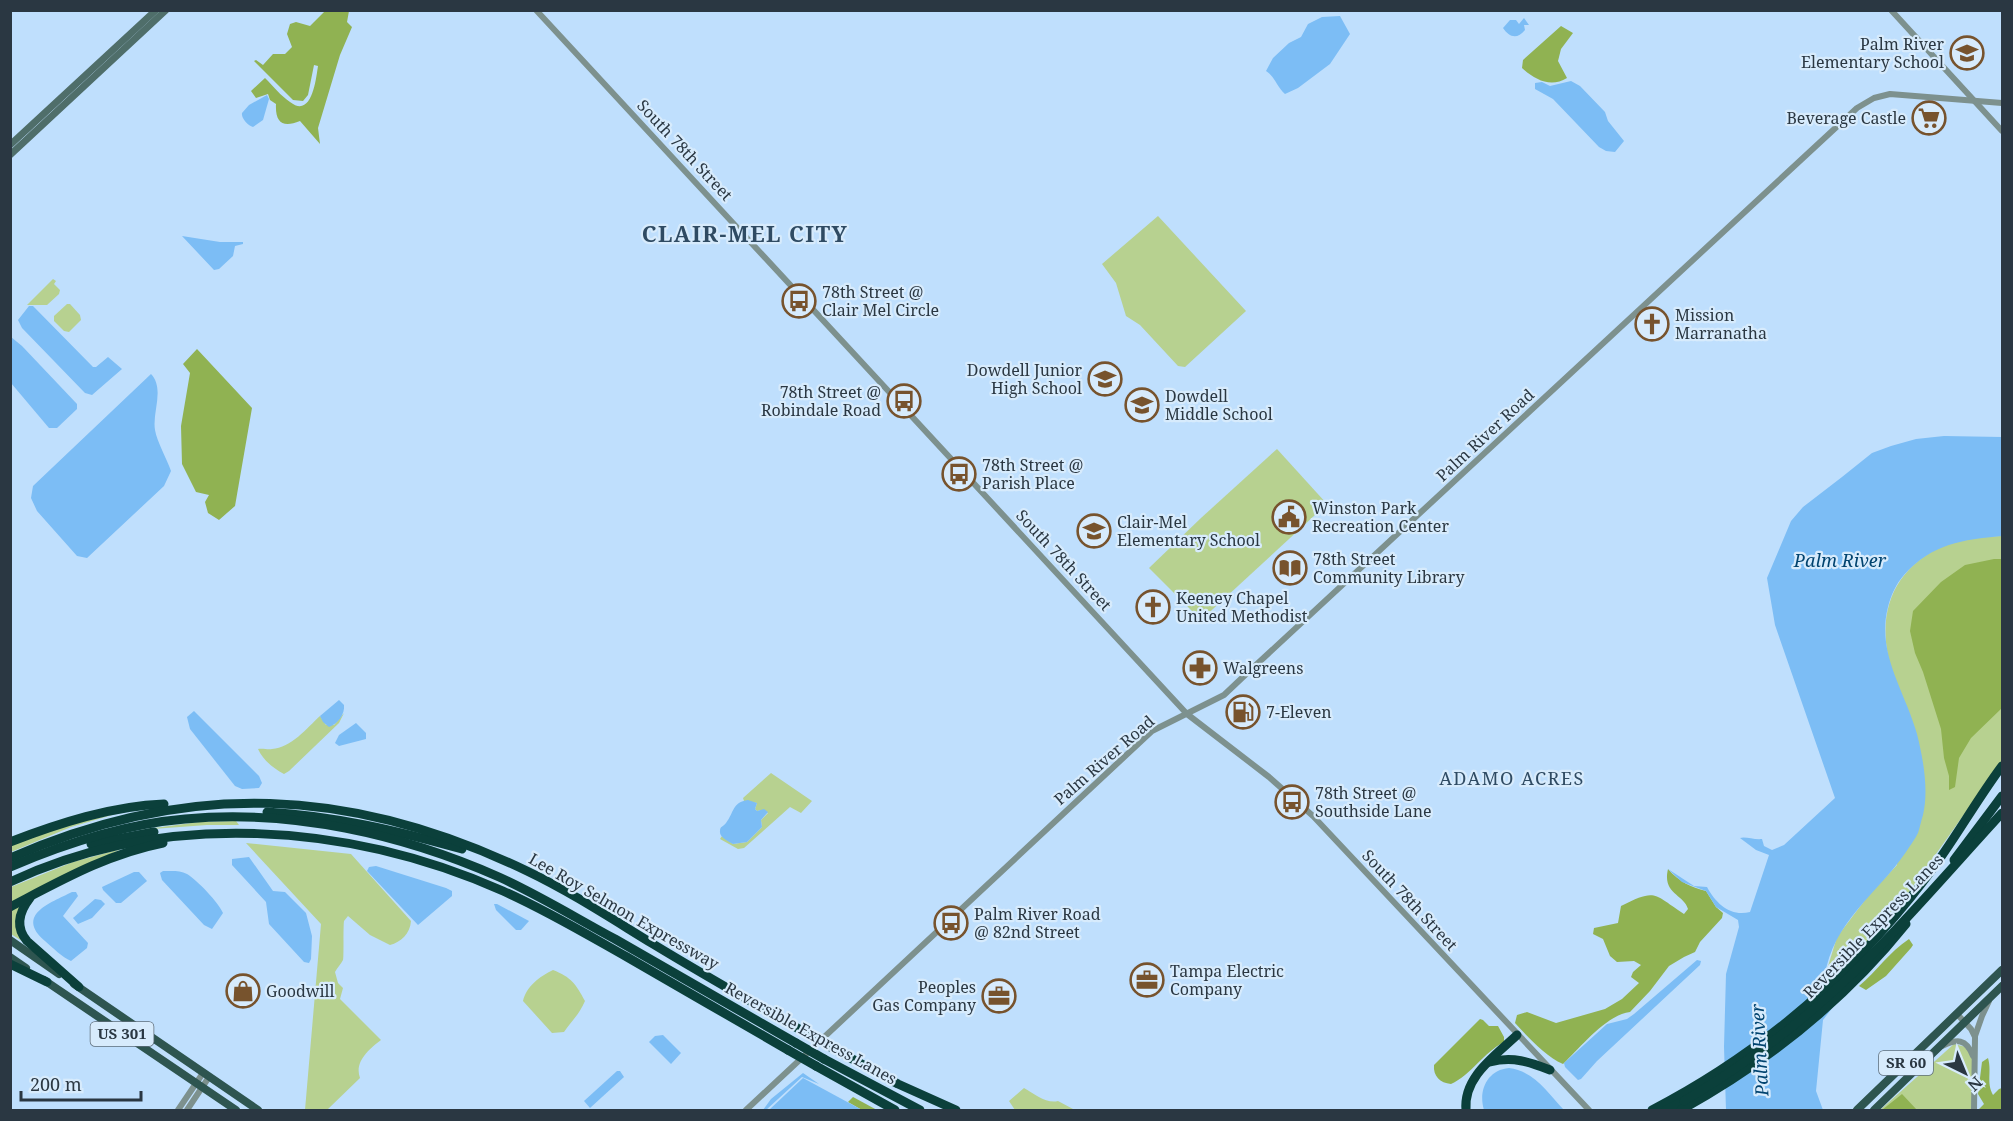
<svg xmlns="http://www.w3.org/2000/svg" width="2013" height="1121" font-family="'Noto Serif',serif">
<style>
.green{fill:#b7d190}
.forest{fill:#90b252}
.water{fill:#7cbdf5}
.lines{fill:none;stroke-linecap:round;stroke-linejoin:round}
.tertiary{stroke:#7d918e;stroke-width:6}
.secondary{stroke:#4f6e6a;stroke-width:7}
.primary{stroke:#2e5550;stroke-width:8}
.motorway{stroke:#0b403b;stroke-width:9}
.motorway-bridge{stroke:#0b403b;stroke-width:9}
.labels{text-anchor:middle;stroke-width:4.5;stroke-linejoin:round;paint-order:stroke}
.shield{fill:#d7ebfc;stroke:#5e6d7a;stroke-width:1.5}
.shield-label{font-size:15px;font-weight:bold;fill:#2a3742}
.poi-label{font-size:16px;fill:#2a3742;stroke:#d7ebfc;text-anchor:start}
.street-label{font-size:16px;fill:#2a3742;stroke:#d7ebfc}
.water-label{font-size:18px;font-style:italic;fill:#00436f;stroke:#d7ebfc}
.neighbourhood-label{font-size:18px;letter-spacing:1.5px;fill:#2f4b63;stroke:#d7ebfc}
.district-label{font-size:22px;font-weight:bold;letter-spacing:1.5px;fill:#2f4b63;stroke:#d7ebfc}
</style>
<rect width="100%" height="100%" fill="#bfdffd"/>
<g class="green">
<path d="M1158,216l88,95 -61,56 -7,-1 -38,-41 -14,-9 -10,-33 -14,-19z"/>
<path d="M53,279l3,2 -2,3 6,6 -1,4 -12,11h-20z"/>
<path d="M67,304h3l10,11 1,5 -12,12 -5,-1 -10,-10v-5z"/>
<path d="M1277,449l50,55 -126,116 -52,-52 52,-50z"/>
<path d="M2002,536v229c-60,71 -103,159 -177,218v-7l12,-39 31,-41 29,-31 -9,-209c-10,-51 10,-91 59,-112 17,-7 38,-7 55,-8z"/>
<path d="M344,713l-5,10 -50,48 -5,3c-11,-6 -21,-14 -26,-25 5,-1 10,1 14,0 19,-1 35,-21 48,-33l6,9h8z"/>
<path d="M771,773l41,28 -11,12 -11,-6 -46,41 -6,1 -18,-10 2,-3 11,8 14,-2 15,-15 -1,-7 7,-7 -7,-3 -4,1 -2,-2 2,-6 -13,-2 -1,-3z"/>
<path d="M119,813l-48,14 -60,25 -1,-8 39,-15z"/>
<path d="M236,821l3,4h-32l-68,5 60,-8z"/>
<path d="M246,843l105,11 60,67c-1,13 -10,21 -21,24l-20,-10 -22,-19 -4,5c-1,7 0,36 -1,39 -2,4 -6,8 -8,12l3,11 5,5 -3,11 41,41c-12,9 -27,22 -21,38l-33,32h-22l16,-186z"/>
<path d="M121,849l-110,55v-17l62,-25z"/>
<path d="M22,902l-2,7 5,34 -14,-9v-26z"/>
<path d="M553,970c18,7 23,14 32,31 -6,14 -13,19 -21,31l-12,1 -29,-32c3,-14 17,-25 30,-31z"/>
<path d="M1954,1044l12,3 6,8 1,55h-93z"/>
<path d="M1024,1088c10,6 23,16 34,13l15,8 -58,1 -6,-9z"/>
</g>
<g class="forest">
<path d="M325,11h24l-2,11 5,5 -12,28 -22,73 2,16 -20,-23c-17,7 -25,2 -24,-17l-6,-4 -2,-6 -12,4 -5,-7 14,-13c8,8 16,18 25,24 22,17 26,-23 28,-36l-4,-1 -6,30 -5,6 -10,-1 -39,-39 2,-1 7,5 10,-11h12l7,-7 -5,-13 3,-10 6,-2 14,4z"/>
<path d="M1561,26l12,7 -12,16 -3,12 9,17c-16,10 -32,2 -45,-10l1,-8z"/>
<path d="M197,349l55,59 -17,98 -16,14 -11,-7 -3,-11 4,-7 -13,-3 -14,-28 -1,-38 9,-53 -7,-9z"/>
<path d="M1994,559h8v149l-31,30 -12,20 -4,29 -6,3v-14l-5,-18 -3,-29 -18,-57 -8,-19 -5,-22 3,-20 28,-29 24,-17z"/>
<path d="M1668,869c11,13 23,18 38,22l10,16 7,6 -1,5 -22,24 -5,10 -11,5 -15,9 -19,25 -20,21c-24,3 -50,36 -67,52 -18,-8 -35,-27 -48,-41l2,-8 10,-3 29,11 49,-14 17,-10 17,-16 -8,-6 2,-5 8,-7 -7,-4 -17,1 -7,-6 -7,-17 -10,-5 1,-6 24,-5 3,-17c36,-18 32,-12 63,8l4,-5c-4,-15 -26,-15 -20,-40z"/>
<path d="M1909,939l4,6 -2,3 -25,28 -20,14 -7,-4c18,-15 30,-34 50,-47z"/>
<path d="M1480,1019l3,1 6,6h9l6,11v5c-21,11 -33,33 -53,42 -11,-1 -18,-8 -17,-19z"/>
<path d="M1988,1058c4,14 -2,24 5,37l6,-6 3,-1v22h-24l6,-6 -6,-10 4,-32z"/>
<path d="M1902,1094l15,16h-35z"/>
<path d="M853,1097l24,13h-15l-14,-8z"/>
</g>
<g class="water">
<path d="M1340,16l10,18 -20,30 -32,24 -13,6c-8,-7 -10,-17 -19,-23l7,-13 16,-15 12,-6 7,-13 14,-7z"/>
<path d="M1524,18l5,7h-5l1,5c-8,10 -16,7 -22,-2l7,-8h6l3,4z"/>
<path d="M1571,81l9,5 25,26 3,9 16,20 -9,11 -9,-1 -7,-4 -46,-48 -18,-10v-6l7,-1 8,4z"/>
<path d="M267,95l2,4 -6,21 -10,7c-5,-1 -12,-9 -11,-14l7,-8z"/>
<path d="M182,236l38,6h23v2l-8,2 -2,10 -14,13 -5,1z"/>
<path d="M29,306h4l60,61h3l12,-10 14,12 -30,26 -7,-2 -63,-65 -4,-8z"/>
<path d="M11,337l11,9 55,58v5l-20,19h-8l-38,-45z"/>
<path d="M151,374c14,15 1,38 4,56 2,12 12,29 16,41l-7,15 -77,72 -10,-2 -40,-45 -6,-13 2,-12z"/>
<path d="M1944,436l58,1v99c-40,4 -69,7 -98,39 -8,9 -13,20 -16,32 -12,46 17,84 29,127 6,24 12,56 6,81 -2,6 -3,12 -5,18 -3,6 -8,13 -12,19 -28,41 -74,71 -81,124 -1,10 5,22 8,31l-10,13 -7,71 7,19h-97l-2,-63 2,-73 13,-47 -1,-7 -22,-13 -10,-16 -24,-9 -14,-13 26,17 13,1c9,17 24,30 43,25l19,-57 -13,-5 -16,-12c5,-2 14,2 22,1l2,7 8,4 12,-5 51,-47 -60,-173 -8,-47 24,-57 12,-14 39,-30 30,-24 19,-7 25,-7z"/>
<path d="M339,700l5,5c1,9 -6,19 -15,22l-6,-5 -3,-6z"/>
<path d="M194,711l65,65 3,7 -3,5 -17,1 -7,-3 -45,-57 -3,-12z"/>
<path d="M356,723l10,10v6l-27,7 -4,-3 4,-8z"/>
<path d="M748,800l9,3 -2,6 2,2 7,-2 4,3 -7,8 1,7 -15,15 -14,2c-5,-3 -14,-7 -13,-13 0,-5 3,-4 6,-8 8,-10 6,-21 22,-23z"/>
<path d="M249,857l24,34 12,1 21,21 6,23 -1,23 -2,4 -5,-1 -35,-38 -3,-22 -34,-37v-6z"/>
<path d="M376,866l70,22 6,3v5l-34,29 -51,-54 2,-4z"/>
<path d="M163,871c8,0 17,-1 24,3 10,6 32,29 36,39l-11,16 -8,-4 -42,-45 -2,-7z"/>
<path d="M134,872h5l8,9 -26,22h-5l-13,-13 -1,-3z"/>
<path d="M72,892h4l2,4 -15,20 25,27 -1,5 -16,13c-9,-4 -18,-13 -26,-20 -30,-26 5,-38 27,-49z"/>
<path d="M95,899l6,1 4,4 -13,14 -14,6 -5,-6z"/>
<path d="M494,904h3l32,17 -8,9h-5l-20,-20z"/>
<path d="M1697,960l4,1 -1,4 -103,96 -16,18 -3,1 -13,-13 -1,-4 43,-39 20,-5 7,-5z"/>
<path d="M663,1035l18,18 -10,11 -22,-22 6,-6z"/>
<path d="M1509,1068c25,3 39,25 55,42h-80c-6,-19 3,-40 25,-42z"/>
<path d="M617,1071h3l4,6 -34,31 -6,-7z"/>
<path d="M803,1073l16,11 -17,-7 -36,33h-3l8,-11z"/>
<path d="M803,1078l59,32h-93z"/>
</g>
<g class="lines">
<g class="tertiary">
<path d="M536,10l651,704 82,63 44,39 276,294"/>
<path d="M1891,10l111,121"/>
<path d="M1957,1014l14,15 4,8 -1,73"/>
<path d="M1975,1036l7,-20 7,-15"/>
<path d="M1942,1046c15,-7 24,-8 31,10"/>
<path d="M178,1110l25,-37"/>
<path d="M187,1110l22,-33"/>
<path d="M746,1110l406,-379 72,-36 19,-18 614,-569 17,-10 16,-4 112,9"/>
</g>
<g class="secondary">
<path d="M10,145l146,-135"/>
<path d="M10,155l156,-145"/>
</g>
<g class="primary">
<path d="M10,940l49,34"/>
<path d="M10,957l16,11"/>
<path d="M44,980l192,130"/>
<path d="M74,984l184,126"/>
<path d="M1857,1110l145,-140"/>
<path d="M1874,1110l128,-124"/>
</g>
<g class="motorway">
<path d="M267,812c68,4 131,19 195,37"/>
<path d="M10,842c49,-19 102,-36 154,-38"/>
<path d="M91,844l63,-12"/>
<path d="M10,858c179,-79 342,-71 517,13 44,21 85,48 126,73 51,31 102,60 153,89"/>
<path d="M1954,860l48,-64"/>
<path d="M10,867c56,-24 115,-43 175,-48 106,-10 217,15 314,58 40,18 77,41 116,62 60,35 121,69 181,104"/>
<path d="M10,882c155,-73 340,-59 493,9 43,19 83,43 124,66 54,31 107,62 161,93"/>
<path d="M30,898c-11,14 -15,29 -3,43l52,46"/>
<path d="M10,907c50,-26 97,-53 153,-64"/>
<path d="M10,964l37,18"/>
<path d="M834,1049l64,35 58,26"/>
<path d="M824,1059l96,51"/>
<path d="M1490,1062c23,-6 39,0 60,8"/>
<path d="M816,1066l79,44"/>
<path d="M1466,1110c-3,-33 29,-54 51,-75"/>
<path d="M1652,1110c108,-56 199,-134 273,-231 28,-36 50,-77 77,-113"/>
<path d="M1666,1110l18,-9"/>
<path d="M1681,1110c85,-47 164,-110 225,-186"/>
</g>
<g class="motorway-bridge">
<path d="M806,1033l28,16"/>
<path d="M796,1043l28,16"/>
<path d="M788,1050l28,16"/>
<path d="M1684,1101c50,-30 97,-63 141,-102 63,-56 120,-124 177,-186"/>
</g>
</g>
<defs>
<g id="school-ring" transform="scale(1.725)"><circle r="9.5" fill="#d7ebfc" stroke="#77532d" stroke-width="1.5"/><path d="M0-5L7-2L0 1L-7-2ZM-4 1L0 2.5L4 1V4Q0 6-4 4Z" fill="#77532d"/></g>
<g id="supermarket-ring" transform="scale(1.725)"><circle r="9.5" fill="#d7ebfc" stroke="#77532d" stroke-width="1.5"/><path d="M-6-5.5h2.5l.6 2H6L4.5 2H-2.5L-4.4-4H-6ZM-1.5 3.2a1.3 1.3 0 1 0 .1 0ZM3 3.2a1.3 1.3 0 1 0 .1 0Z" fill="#77532d"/></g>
<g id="bus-ring" transform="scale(1.725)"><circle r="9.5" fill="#d7ebfc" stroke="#77532d" stroke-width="1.5"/><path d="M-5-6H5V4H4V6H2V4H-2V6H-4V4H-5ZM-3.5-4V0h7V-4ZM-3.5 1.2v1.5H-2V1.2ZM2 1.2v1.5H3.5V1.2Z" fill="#77532d"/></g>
<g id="church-ring" transform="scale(1.725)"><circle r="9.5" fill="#d7ebfc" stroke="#77532d" stroke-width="1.5"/><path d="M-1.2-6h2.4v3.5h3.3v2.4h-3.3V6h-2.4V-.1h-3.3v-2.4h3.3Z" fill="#77532d"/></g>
<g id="civic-ring" transform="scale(1.725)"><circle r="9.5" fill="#d7ebfc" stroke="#77532d" stroke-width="1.5"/><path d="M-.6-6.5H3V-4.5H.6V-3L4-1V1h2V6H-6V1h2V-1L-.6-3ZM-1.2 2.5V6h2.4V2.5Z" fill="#77532d"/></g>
<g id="library-ring" transform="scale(1.725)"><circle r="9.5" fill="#d7ebfc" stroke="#77532d" stroke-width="1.5"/><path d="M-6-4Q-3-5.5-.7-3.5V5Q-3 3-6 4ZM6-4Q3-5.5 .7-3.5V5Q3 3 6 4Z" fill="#77532d"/></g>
<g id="pharmacy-ring" transform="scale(1.725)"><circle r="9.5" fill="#d7ebfc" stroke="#77532d" stroke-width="1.5"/><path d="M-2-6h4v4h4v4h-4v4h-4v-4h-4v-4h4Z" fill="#77532d"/></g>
<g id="fuel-ring" transform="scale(1.725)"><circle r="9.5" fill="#d7ebfc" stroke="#77532d" stroke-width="1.5"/><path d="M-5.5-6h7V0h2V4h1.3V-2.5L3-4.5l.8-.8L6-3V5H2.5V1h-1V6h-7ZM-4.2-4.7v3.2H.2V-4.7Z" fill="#77532d"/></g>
<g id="office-ring" transform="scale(1.725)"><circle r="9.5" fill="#d7ebfc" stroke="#77532d" stroke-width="1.5"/><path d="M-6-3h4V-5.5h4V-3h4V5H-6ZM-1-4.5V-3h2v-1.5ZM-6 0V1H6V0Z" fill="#77532d"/></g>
<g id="shop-ring" transform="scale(1.725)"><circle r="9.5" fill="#d7ebfc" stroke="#77532d" stroke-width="1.5"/><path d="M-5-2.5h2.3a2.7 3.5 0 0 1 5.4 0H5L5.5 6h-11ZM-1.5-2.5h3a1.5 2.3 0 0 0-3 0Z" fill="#77532d"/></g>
</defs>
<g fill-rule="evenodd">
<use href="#school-ring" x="1967" y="53"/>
<use href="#supermarket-ring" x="1929" y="118"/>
<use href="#bus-ring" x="799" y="301"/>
<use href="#church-ring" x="1652" y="324"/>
<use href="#school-ring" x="1105" y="379"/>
<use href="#bus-ring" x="904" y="401"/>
<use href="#school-ring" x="1142" y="405"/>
<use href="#bus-ring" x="959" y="474"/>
<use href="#civic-ring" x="1289" y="517"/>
<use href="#school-ring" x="1094" y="531"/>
<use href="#library-ring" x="1290" y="568"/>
<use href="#church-ring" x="1153" y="607"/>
<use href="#pharmacy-ring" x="1200" y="668"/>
<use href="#fuel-ring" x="1243" y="712"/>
<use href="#bus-ring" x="1292" y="802"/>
<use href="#bus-ring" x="951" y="923"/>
<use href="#office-ring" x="1147" y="980"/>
<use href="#shop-ring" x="243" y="991"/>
<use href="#office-ring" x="999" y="996"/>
</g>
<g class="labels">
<g class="shield">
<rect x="90.5" y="1022" width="63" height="24" rx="4.5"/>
<rect x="1879" y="1051" width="54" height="24" rx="4.5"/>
</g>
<g class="shield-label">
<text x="122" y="1039">US 301</text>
<text x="1906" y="1068">SR 60</text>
</g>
<g class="poi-label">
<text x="1944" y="50" text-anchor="end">Palm River<tspan x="1944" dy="18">Elementary School</tspan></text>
<text x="1906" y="124" text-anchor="end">Beverage Castle</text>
<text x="822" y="298">78th Street @<tspan x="822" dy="18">Clair Mel Circle</tspan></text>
<text x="1675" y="321">Mission<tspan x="1675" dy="18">Marranatha</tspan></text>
<text x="1082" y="376" text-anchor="end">Dowdell Junior<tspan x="1082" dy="18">High School</tspan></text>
<text x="881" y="398" text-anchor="end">78th Street @<tspan x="881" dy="18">Robindale Road</tspan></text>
<text x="1165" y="402">Dowdell<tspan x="1165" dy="18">Middle School</tspan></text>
<text x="982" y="471">78th Street @<tspan x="982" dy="18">Parish Place</tspan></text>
<text x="1312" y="514">Winston Park<tspan x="1312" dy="18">Recreation Center</tspan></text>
<text x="1117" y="528">Clair-Mel<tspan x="1117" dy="18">Elementary School</tspan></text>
<text x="1313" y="565">78th Street<tspan x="1313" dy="18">Community Library</tspan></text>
<text x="1176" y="604">Keeney Chapel<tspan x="1176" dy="18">United Methodist</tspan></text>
<text x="1223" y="674">Walgreens</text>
<text x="1266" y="718">7-Eleven</text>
<text x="1315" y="799">78th Street @<tspan x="1315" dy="18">Southside Lane</tspan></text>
<text x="974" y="920">Palm River Road<tspan x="974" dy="18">@ 82nd Street</tspan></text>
<text x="1170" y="977">Tampa Electric<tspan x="1170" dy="18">Company</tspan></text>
<text x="976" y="993" text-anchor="end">Peoples<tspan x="976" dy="18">Gas Company</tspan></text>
<text x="266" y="997">Goodwill</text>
</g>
<g class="street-label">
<text transform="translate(685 150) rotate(47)" y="6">South 78th Street</text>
<text transform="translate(1485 435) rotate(-43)" y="6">Palm River Road</text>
<text transform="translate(1064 560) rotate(47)" y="6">South 78th Street</text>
<text transform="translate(1104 760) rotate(-41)" y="6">Palm River Road</text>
<text transform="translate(1410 900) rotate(47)" y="6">South 78th Street</text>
<text transform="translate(624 911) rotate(30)" y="6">Lee Roy Selmon Expressway</text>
<text transform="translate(1873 926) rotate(-46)" y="6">Reversible Express Lanes</text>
<text transform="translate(811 1033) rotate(29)" y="6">Reversible Express Lanes</text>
</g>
<g class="water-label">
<text x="1840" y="567">Palm River</text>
<text transform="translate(1760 1050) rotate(-93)" y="6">Palm River</text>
</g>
<g class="neighbourhood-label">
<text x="1512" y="785">ADAMO ACRES</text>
</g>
<g class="district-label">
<text x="745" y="242">CLAIR-MEL CITY</text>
</g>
</g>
<rect width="2013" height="1121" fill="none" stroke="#2a3742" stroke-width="24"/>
<g transform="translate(1965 1073) rotate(137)" stroke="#d7ebfc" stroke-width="4.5" paint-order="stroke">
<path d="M0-4.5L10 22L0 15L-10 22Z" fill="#2a3742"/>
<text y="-9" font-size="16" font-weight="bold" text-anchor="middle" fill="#2a3742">N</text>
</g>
<path d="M21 1091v9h120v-9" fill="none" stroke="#2a3742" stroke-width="3"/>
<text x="30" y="1091" font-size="18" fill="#2a3742" stroke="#d7ebfc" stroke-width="4.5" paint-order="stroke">200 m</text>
</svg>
